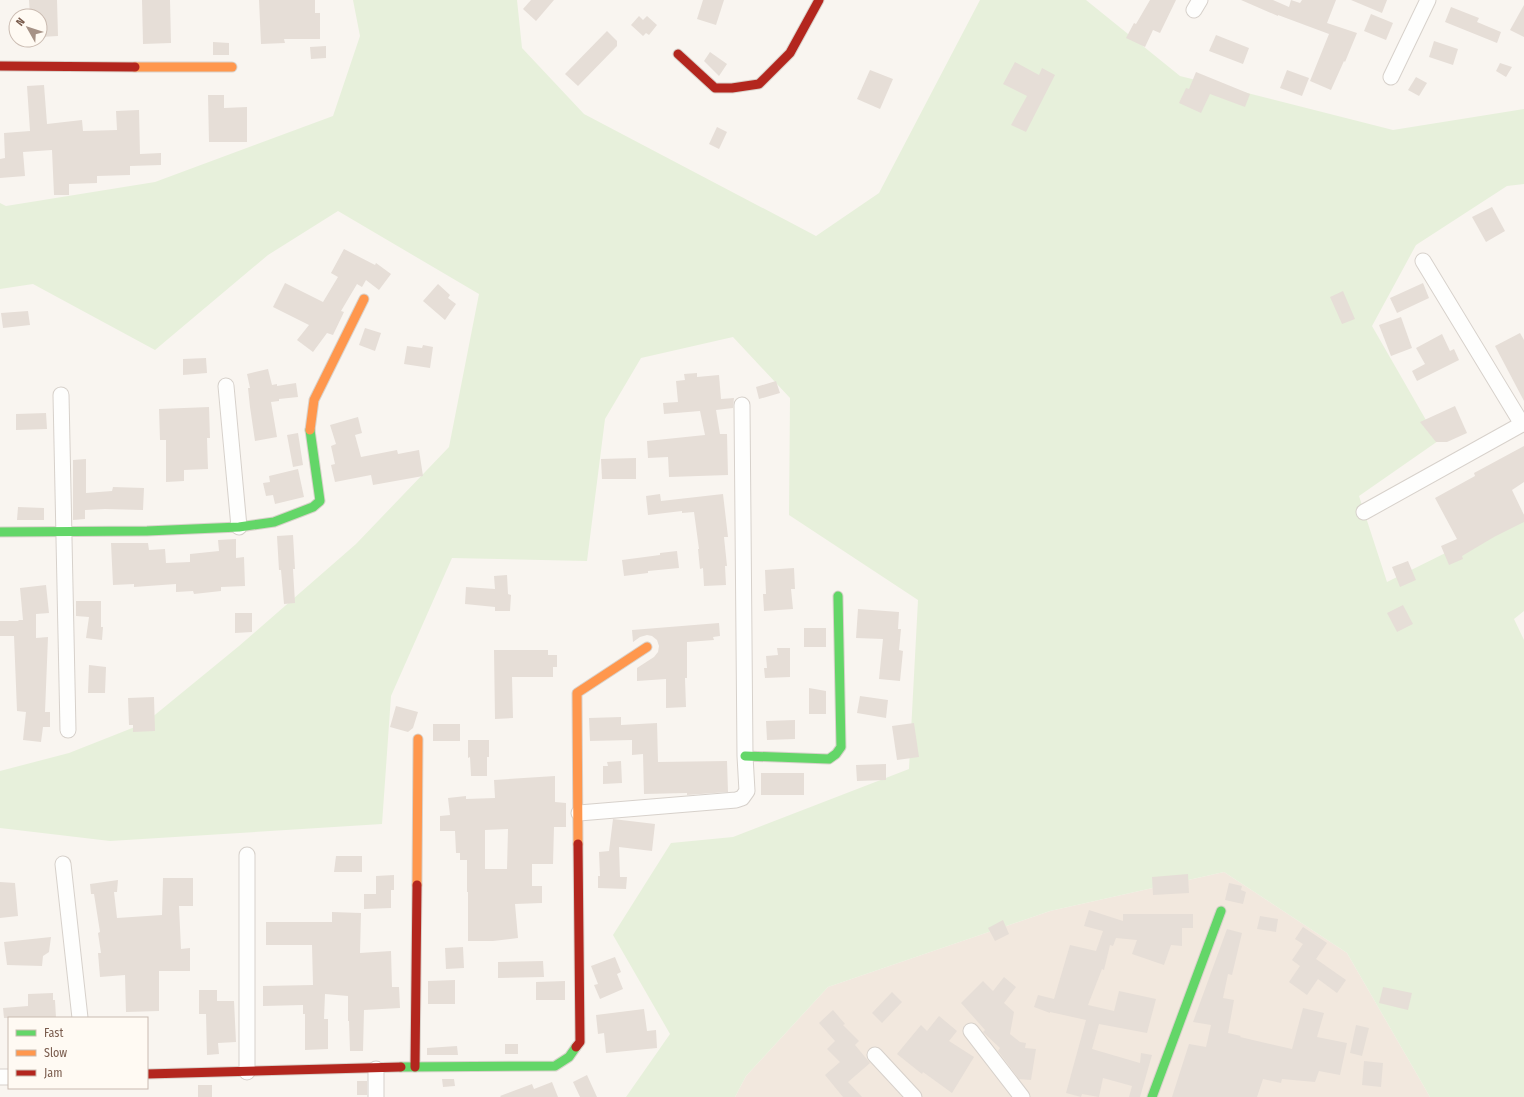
<svg xmlns="http://www.w3.org/2000/svg" width="1524" height="1097" font-family="'Fira Sans Condensed',sans-serif">
<style>
.residential{fill:#f2e8de}
.green{fill:#e7f0db}
.building{fill:#e6ded7;fill-rule:evenodd}
.lines{fill:none;stroke-linecap:round;stroke-linejoin:round}
.street-casing{stroke:#d7d1cb;stroke-width:17}
.fast-casing{stroke:#d9d2cb;stroke-width:11}
.slow-casing{stroke:#d9d2cb;stroke-width:11}
.jam-casing{stroke:#d9d2cb;stroke-width:11}
.street{stroke:#fefefd;stroke-width:15}
.fast{stroke:#63d668;stroke-width:9}
.slow{stroke:#ff974d;stroke-width:9}
.jam{stroke:#b3261e;stroke-width:9}
</style>
<rect width="100%" height="100%" fill="#f9f5f0"/>
<path class="residential" d="M1224,872l123,81 83,144h-695l11,-21 82,-89 222,-76z"/>
<path class="green" d="M353,0h164l5,48 62,66 232,122 63,-43 101,-193h106l94,76 213,54 131,-21v75l-17,2 -91,59 -44,81 66,115 -79,55 28,86 137,-68v97l-10,8 10,21v457h-94l-83,-144 -123,-81 -174,39 -222,76 -82,89 -11,21h-109l44,-63 -57,-99 58,-92 62,-6 176,-68 9,-169 -129,-85 1,-117 -57,-61 -92,21 -36,61 -18,142 -135,-3 -61,138 -9,128 -272,17 -110,-13v-57l69,-18 76,-30 94,-77 117,-102 93,-97 30,-153 -141,-83 -70,44 -113,95 -122,-66 -33,5v-86l6,3 149,-24 178,-66 27,-80z"/>
<g class="building">
<path d="M29,0h28l1,36 -18,1v-21h-10z"/>
<path d="M142,0h28l1,43 -28,1z"/>
<path d="M259,0h56v13h5v26h-36l1,4 -24,1z"/>
<path d="M531,0h23l-18,21 -13,-12z"/>
<path d="M703,0h21l-8,25 -19,-6z"/>
<path d="M1150,0h26l-16,33 -7,-3 -8,17 -19,-9 8,-15 2,1z"/>
<path d="M1241,0h32l16,7 2,-7 9,3 2,-3h34l-9,23 30,10 -12,29 -1,-1 -13,29 -21,-9 19,-47 -51,-19v1z"/>
<path d="M1351,0h36l-5,13z"/>
<path d="M1524,5v32l-14,-7z"/>
<path d="M1451,7l28,11 -2,4 24,10 -4,11 -52,-21z"/>
<path d="M1371,14l22,9 -7,17 -22,-9z"/>
<path d="M639,16l4,4 4,-4 10,9 -8,10 -3,-2 -3,3 -12,-11z"/>
<path d="M607,31l10,10v5l-39,40 -13,-12z"/>
<path d="M1216,35l33,13 -6,16 -34,-13z"/>
<path d="M1434,41l24,8 -5,16 -24,-8z"/>
<path d="M213,42l16,1v12h-16z"/>
<path d="M326,46v12l-15,1 -1,-12z"/>
<path d="M710,52l17,12 -8,12 -15,-15z"/>
<path d="M1015,62l24,13 3,-7 13,7 -29,57 -15,-7 16,-29 -24,-12z"/>
<path d="M1500,63l12,4 -6,10 -10,-6z"/>
<path d="M870,70l23,9 -13,30 -23,-10z"/>
<path d="M1287,70l22,8 -7,18 -22,-8z"/>
<path d="M1196,72l54,22 -5,13 -35,-13 -9,19 -22,-10 7,-15 3,1z"/>
<path d="M1416,77l11,6 -8,13 -11,-6z"/>
<path d="M44,85l3,39 35,-4 1,11 34,-1 -1,-19 23,-1 1,44 21,-1v12l-31,1v9l-33,1v7l-28,1v11h-15l-2,-45 -29,2 2,24 -25,2v-19l5,-1 -1,-25 26,-2 -3,-45z"/>
<path d="M208,95h16v13l23,-1v35h-38z"/>
<path d="M717,127l10,5 -8,17 -10,-5z"/>
<path d="M1492,207l13,24 -19,11 -14,-25z"/>
<path d="M344,249l31,16 1,-2 15,11 -12,16 -13,-10 -4,7 -5,-3 -16,27 3,1 -11,23 -6,-2 -14,19 -16,-12 12,-15 -36,-18 12,-24 38,19 15,-25 -7,-4z"/>
<path d="M1423,283l6,15 -32,15 -7,-15z"/>
<path d="M438,284l12,11 -2,3 8,6 -11,16 -22,-19z"/>
<path d="M1343,291l12,28 -13,5 -12,-27z"/>
<path d="M28,311l2,14 -27,3 -2,-15z"/>
<path d="M1401,317l11,31 -21,8 -12,-31z"/>
<path d="M365,328l16,5 -6,18 -16,-6z"/>
<path d="M1520,333l4,7v61l-29,-55z"/>
<path d="M1442,334l8,17 4,-2 5,11 -42,21 -5,-10 13,-7 -9,-16z"/>
<path d="M423,345l10,2 -3,21 -26,-4 3,-18 15,2z"/>
<path d="M206,358l1,15 -24,2v-16z"/>
<path d="M268,369l4,16 5,-1v2l19,-3 2,14 -19,2v2l-8,1 6,35 -22,4 -5,-34 -2,-19h2l-3,-14z"/>
<path d="M697,373v4l22,-2 2,24 13,-1 -1,10 -17,2 4,24h7l1,41 -59,2 -1,-20 -20,1 -1,-17 58,-6 -5,-24 -36,3 -1,-11 15,-1 -2,-21 9,-1 -1,-6z"/>
<path d="M776,381l4,12 -21,6 -3,-12z"/>
<path d="M1455,406l12,27 -20,9h-11l-16,-20z"/>
<path d="M209,407l1,31h-3l1,31 -24,1v11l-18,1v-42h-6l-1,-31z"/>
<path d="M46,413l1,16 -31,1v-16z"/>
<path d="M358,417l4,16 -7,2 6,22 36,-7 1,4 21,-4 4,26 -50,9 -2,-10 -36,7 -4,-17 4,-1 -4,-18 5,-2 -6,-19z"/>
<path d="M298,433l5,32 -10,2 -6,-32z"/>
<path d="M1524,446v36l-12,8 12,25v7l-30,15 -32,19 1,3 -14,6 -8,-19 16,-7 -22,-41 40,-22 -1,-3z"/>
<path d="M636,458v21h-34l-1,-20z"/>
<path d="M86,459v34l26,-2 1,-4 31,1 -1,22 -38,-1 -20,1v9l-12,1v-60z"/>
<path d="M298,469l6,28 -29,7 -2,-9 -7,1 -3,-13 7,-1 -1,-6z"/>
<path d="M660,494l1,7 62,-7 5,43h-4l3,29h-2l1,19 -22,1 -1,-18 -3,1 -2,-20h1l-5,-37 -12,1v-2l-34,4 -2,-19z"/>
<path d="M18,507l26,1v12h-27z"/>
<path d="M293,535l2,34h-2l2,34 -11,1 -3,-34h-2l-2,-34z"/>
<path d="M236,539v19l8,-1 1,29 -24,1v4l-27,3 -1,-3 -17,1v-8l-42,3v-3l-21,1 -2,-42h37l1,7 16,-1 1,14 24,-1v-8l29,-3 -1,-11z"/>
<path d="M677,551l2,17 -31,3v2l-24,3 -2,-16 38,-5v-2z"/>
<path d="M1408,561l8,19 -16,7 -8,-20z"/>
<path d="M794,568l1,21h-4l2,20 -29,2 -1,-17h3l-1,-24z"/>
<path d="M507,575l1,19 3,1 -1,16h-15v-4l-30,-3 1,-17 29,2 -1,-13z"/>
<path d="M46,585l3,28 -13,1v24l12,-1 -3,75h5v15h-7l-2,15 -18,-2 3,-28 -9,-1 -3,-75h-14v-15h19l-1,-1h5l-3,-32z"/>
<path d="M76,601h25v26h2l-1,13 -16,-2 3,-21 -13,-1z"/>
<path d="M1403,605l10,19 -16,8 -10,-19z"/>
<path d="M858,609l41,3 -1,17h3l-2,21 4,1 -3,30 -21,-2 4,-40 -27,-1z"/>
<path d="M235,613h17v19l-17,1z"/>
<path d="M719,623l1,13 -7,1 1,3 -27,2v36h-2l1,29 -20,1v-29l-29,2v-13l17,-11 4,-5 1,-6 -2,-6 -5,-4 -5,-1 -7,2 -7,5 -1,-12z"/>
<rect x="804" y="628" width="22" height="19"/>
<path d="M777,648h13v29l-25,1 -1,-10h3l-1,-12 12,-1z"/>
<path d="M494,650h54v5h9v12h-4v10h-41l1,41 -18,1z"/>
<path d="M89,665l17,2 -1,26h-17z"/>
<path d="M809,688l17,3v23h-17z"/>
<path d="M860,696l28,4 -2,18 -29,-5z"/>
<path d="M154,697l1,34 -22,1v-7h-4l-1,-27z"/>
<path d="M396,706l22,6 -5,16 -5,4 -18,-5z"/>
<path d="M621,717v8l36,-2 1,39 69,-1 1,31 -41,3v-2l-43,1 -1,-40 -11,1v-15l-42,1 -1,-23z"/>
<path d="M795,720v19l-28,1 -1,-19z"/>
<path d="M914,723l5,34 -22,3 -5,-34z"/>
<rect x="433" y="724" width="27" height="17"/>
<path d="M468,740h21v17h-2v19h-16l-1,-19 -2,1z"/>
<path d="M621,761l1,22 -19,1v-18h5l-1,-4z"/>
<path d="M886,764v16l-29,1 -1,-16z"/>
<rect x="761" y="773" width="43" height="22"/>
<path d="M555,776v26l11,1v24h-12l-1,37h-21v22h10v17l-27,1 3,34 -25,3h-25v-49h-1v-32h-7v-7h-4l-1,-22h-15v-15l10,-1 -2,-17 18,-2v3l29,-1 -1,-18zM508,829l-1,40h-22v-39z"/>
<path d="M613,819l42,5 -3,27 -33,-4 1,30h7l-1,12 -28,-1v-12h2l-1,-24 10,-1z"/>
<path d="M336,856h26v16h-28z"/>
<path d="M1188,874l1,19 -36,2 -1,-18z"/>
<path d="M394,875v15h-3v18l-27,1v-15h12v-18z"/>
<path d="M163,878h30v28h-14l2,43 9,-1v23h-31v40l-33,1 -1,-37 -25,2 -2,-24h3l-3,-20 2,-1 -6,-38h-3l-1,-10 28,-4 -1,12h-3l3,26 45,-3z"/>
<path d="M0,882l15,1 3,33 -18,2z"/>
<path d="M1229,883l13,3 -1,4 5,2 -3,12 -18,-4z"/>
<path d="M1089,910l34,11v-7h70v14h-11v18l-11,-1 -7,20 -32,-11 5,-14 -21,-2 -3,8 -3,-1 -6,25 -2,-1 -14,36 26,6 5,-20 37,8 -9,34 -48,-9 -7,25 48,14 1,-10 11,2 -12,42h-11l3,-11 -29,-8 -4,19 -17,-3 -1,3 -15,-4 20,-73 -36,-8v1l-16,-6 4,-12 16,4 16,-54 26,6 7,-20 -19,-5z"/>
<path d="M332,912l29,1 -1,40 31,-2 1,36h7l1,21 -36,2 -1,41h-13l-1,-30h-1v-25l-23,-2 -1,25h4v30l-23,1v-36h-2v-9l-40,1v-20l50,-1 -1,-40h-46v-23h66z"/>
<path d="M1260,916l18,3 -2,13 -19,-3z"/>
<path d="M1003,920l6,14 -14,7 -7,-13z"/>
<path d="M1303,927l24,16 -11,16 30,21 -9,13 -19,-14 -11,16 -18,-13 11,-16 -8,-6 11,-16 -8,-5z"/>
<path d="M1227,929l15,4 -10,42 -4,-1 -5,24 11,2 -6,33 13,3 -1,1 52,12 11,-41 21,5 -7,24 30,6 -7,32 -21,-4 -4,11 -33,-3 -1,4 -18,-4 -6,18h-85l17,-53 17,3 5,-22 -18,-3z"/>
<path d="M51,937l-2,15 -6,4 -1,10 -35,-1 -3,-23z"/>
<path d="M463,947l1,21 -18,1 -1,-21z"/>
<path d="M615,957l6,15 -4,2 6,15 -23,10 -6,-14 4,-1 -7,-18z"/>
<path d="M543,961l1,16 -46,1v-16z"/>
<path d="M1004,977l12,10 -12,16 10,9 -4,22 10,8 6,1 -1,5 11,1 -5,31 -12,-1 -21,-28 2,-3 -15,-14 -2,-2 2,-2 -24,-27 22,-22 10,10z"/>
<path d="M455,980v24h-27v-23z"/>
<path d="M565,981v19h-29v-18z"/>
<path d="M1383,987l29,6 -4,17 -29,-7z"/>
<path d="M199,990h18v11h17l2,41 -18,1 1,11 -12,1 -1,-41h-7z"/>
<path d="M892,992l10,10 -20,21 -10,-10z"/>
<path d="M53,993v7h2l1,18h-52l-1,-10 25,-2v-12z"/>
<path d="M644,1009l3,22 9,-1 1,18 -51,5 -2,-20 -6,1 -2,-19z"/>
<path d="M833,1010l12,14 -2,1 16,16 -4,4 15,18 -22,19 14,15h-19l-18,-22 15,-13 -13,-13 8,-8 -16,-18z"/>
<path d="M939,1016l18,15 -8,10 25,16 -22,36 -29,-21 -1,2 -25,-20 24,-29 6,6z"/>
<path d="M1356,1025l13,3 -7,28 -12,-3z"/>
<rect x="505" y="1044" width="13" height="10"/>
<path d="M457,1046l1,9h-31v-7z"/>
<path d="M1364,1061l19,2 -2,24 -19,-2z"/>
<path d="M587,1075l10,22h-17l-7,-15z"/>
<path d="M442,1079h12l1,7 -12,1z"/>
<rect x="357" y="1081" width="10" height="14"/>
<path d="M552,1082l6,15h-57l-1,-1 32,-12 2,5z"/>
<rect x="198" y="1085" width="14" height="12"/>
</g>
<g class="lines">
<g class="street-casing">
<g id="street">
<path d="M1194,10l6,-10"/>
<path d="M1391,77l37,-77"/>
<path d="M1423,261l99,163"/>
<path d="M226,386l13,141"/>
<path d="M61,395l7,335"/>
<path d="M1364,512l160,-89"/>
<path d="M579,813l157,-13 6,-2 5,-7 -2,-35 -3,-351"/>
<path d="M247,855v217"/>
<path d="M63,864l17,154"/>
<path d="M971,1031l51,66"/>
<path d="M875,1055l39,42"/>
<path d="M0,1077h9"/>
<path d="M376,1097v-28"/>
</g>
</g>
<g class="fast-casing">
<g id="fast">
<path d="M0,532l147,-1 92,-4 35,-5 39,-15 7,-6 -10,-71"/>
<path d="M745,756l84,3 7,-5 5,-7 -3,-151"/>
<path d="M401,1067l154,-1 14,-9 7,-10"/>
<path d="M1152,1097l69,-186"/>
</g>
</g>
<g class="slow-casing">
<g id="slow">
<path d="M135,67h97"/>
<path d="M310,430l4,-30 50,-101"/>
<path d="M578,844l-1,-151 70,-46"/>
<path d="M417,885l1,-146"/>
</g>
</g>
<g class="jam-casing">
<g id="jam">
<path d="M678,54l37,34h17l27,-4 31,-31 29,-53"/>
<path d="M0,66l135,1"/>
<path d="M576,1047l4,-5 -2,-198"/>
<path d="M415,1067l2,-182"/>
<path d="M147,1074l254,-7"/>
</g>
</g>
<use href="#street" class="street"/>
<use href="#fast" class="fast"/>
<use href="#slow" class="slow"/>
<use href="#jam" class="jam"/>
</g>
<rect x="8" y="1017" width="140" height="72" fill="#fffaf3" stroke="#cabbb1"/>
<rect x="16" y="1030" width="20" height="6" fill="#63d668" stroke="#cabbb1"/>
<text x="44" y="1037" font-size="12" fill="#7a5c4d">Fast</text>
<rect x="16" y="1050" width="20" height="6" fill="#ff974d" stroke="#cabbb1"/>
<text x="44" y="1057" font-size="12" fill="#7a5c4d">Slow</text>
<rect x="16" y="1070" width="20" height="6" fill="#b3261e" stroke="#cabbb1"/>
<text x="44" y="1077" font-size="12" fill="#7a5c4d">Jam</text>
<g transform="translate(28 28) rotate(309)"><circle r="19" fill="#fffaf3" stroke="#cabbb1"/>
<path d="M0-3L7 15L0 10L-7 15Z" fill="#a69286"/>
<text y="-6" font-size="11" font-weight="bold" text-anchor="middle" fill="#7a5c4d">N</text>
</g>
</svg>
